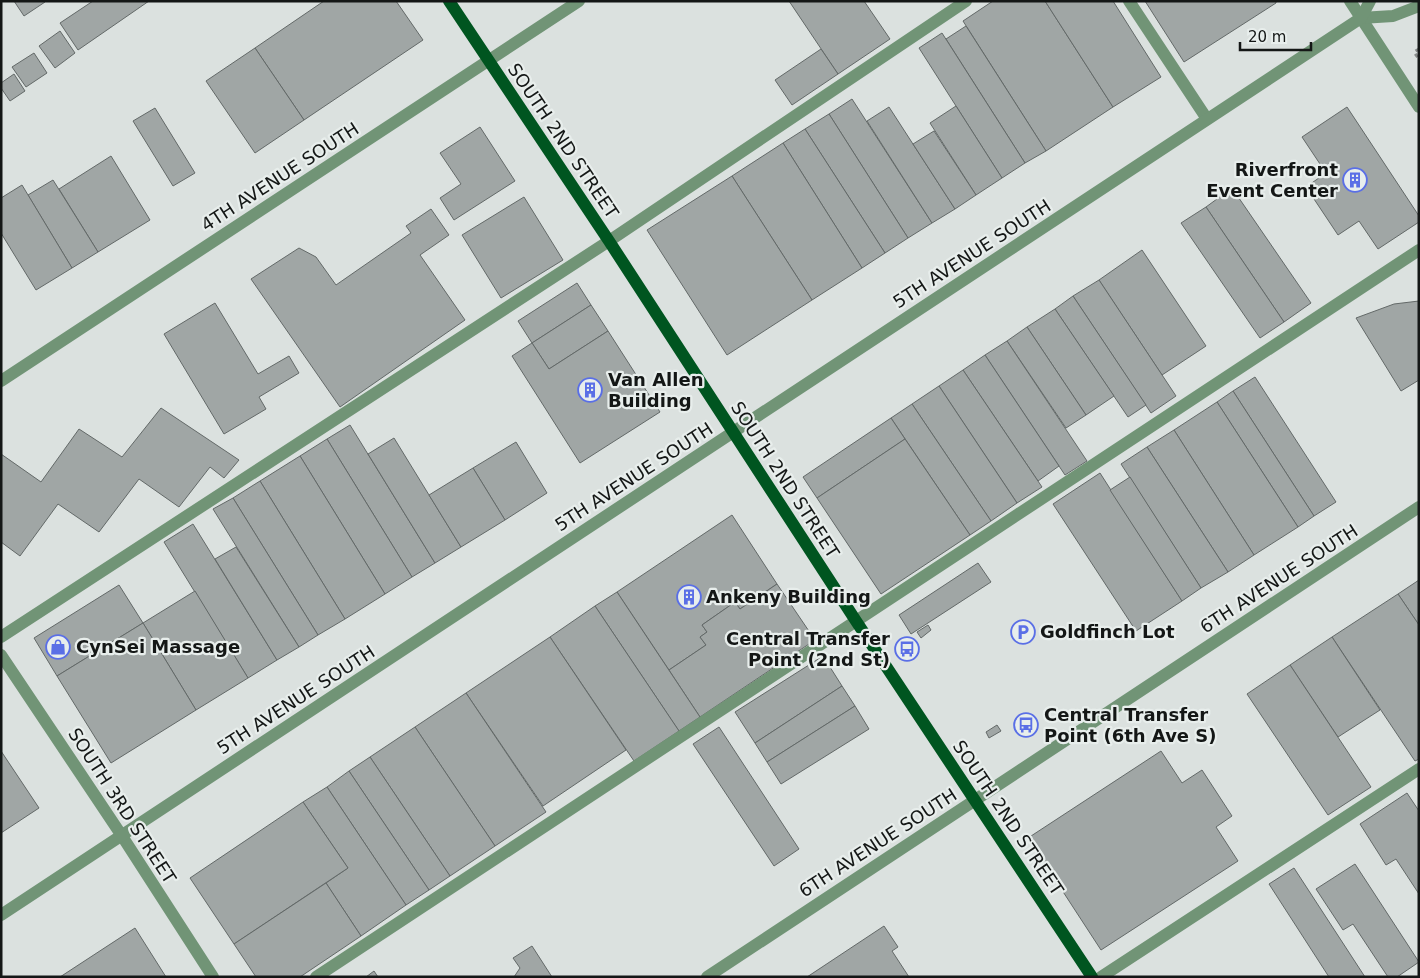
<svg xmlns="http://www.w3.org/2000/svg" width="1420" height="978" font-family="'DejaVu Sans',sans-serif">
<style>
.building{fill:#a0a6a5;stroke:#636968}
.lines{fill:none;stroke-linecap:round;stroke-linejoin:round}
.path{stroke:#878b8a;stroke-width:3;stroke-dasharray:4 4;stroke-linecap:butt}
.minor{stroke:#719476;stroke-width:12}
.major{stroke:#005520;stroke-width:12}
.labels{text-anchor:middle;stroke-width:4.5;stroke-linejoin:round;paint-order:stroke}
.street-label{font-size:18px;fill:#141716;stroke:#e8eeec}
.poi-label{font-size:18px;font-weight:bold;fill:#141716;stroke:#e8eeec;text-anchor:start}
</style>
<rect width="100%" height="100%" fill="#dbe1df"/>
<g class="building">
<path d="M14,1h31v1l-21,14z"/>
<path d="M93,1h56l-71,49 -18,-27z"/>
<path d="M324,1h72l27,39 -119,80 -49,-72z"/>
<path d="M789,1h75l26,38 -52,35z"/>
<path d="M993,1h52l68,106 -67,44 -83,-130z"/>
<path d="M1045,1h68l48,76 -48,30z"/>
<path d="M1145,1h131v2l-92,59z"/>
<path d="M966,26l80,125 -21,12 -79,-124z"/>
<path d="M60,31l15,22 -20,15 -16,-22z"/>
<path d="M942,33l83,130 -23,15 -83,-130z"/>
<path d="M255,48l49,72 -49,33 -49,-72z"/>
<path d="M821,49l17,25 -46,31 -17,-25z"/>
<path d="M34,53l13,20 -21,14 -14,-20z"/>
<path d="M14,74l11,17 -15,10 -9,-13v-5z"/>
<path d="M852,99l80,124 -24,15 -79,-124z"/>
<path d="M956,106l46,72 -26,17 -46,-72z"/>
<path d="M889,107l66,102 -23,14 -65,-102z"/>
<path d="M1347,107l72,109v6l-41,27 -19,-28 -21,14 -32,-48 20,-14 -24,-36z"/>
<path d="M155,108l40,65 -22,13 -40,-65z"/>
<path d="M829,114l79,124 -23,15 -80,-124z"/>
<path d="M480,127l35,54 -61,39 -14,-22 21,-14 -21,-31z"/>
<path d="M805,129l80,124 -23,15 -79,-125z"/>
<path d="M934,131l42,64 -21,14 -42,-65z"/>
<path d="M783,143l79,125 -50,32 -80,-124z"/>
<path d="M111,156l39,64 -52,32 -39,-63z"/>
<path d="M732,176l80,124 -85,55 -80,-125z"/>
<path d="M53,180l45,72 -26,16 -44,-73z"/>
<path d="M22,185l50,83 -36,22 -35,-57v-35z"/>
<path d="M1232,188l79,115 -27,19 -78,-115z"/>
<path d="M524,197l39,63 -62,38 -39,-63z"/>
<path d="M1206,207l78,115 -24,16 -79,-115z"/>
<path d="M431,209l18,26 -29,20 45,65 -125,87 -89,-128 48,-31 17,9 20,28 75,-52 -5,-7z"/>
<path d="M1142,250l64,96 -44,29 -63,-95z"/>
<path d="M1099,280l77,116 -25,17 -78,-117z"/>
<path d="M577,283l14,22 -59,38 -14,-22z"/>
<path d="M1073,296l73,109 -18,12 -73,-108z"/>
<path d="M1419,301v79l-18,11 -45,-73 38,-14z"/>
<path d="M215,303l43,71 31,-18 10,17 -40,24 7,12 -42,25 -60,-100z"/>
<path d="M591,305l17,26 -59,38 -17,-26z"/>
<path d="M1055,309l59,87 -28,19 -59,-88z"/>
<path d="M1027,327l59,88 -20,13 -59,-87z"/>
<path d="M608,331l52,81 -80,51 -68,-107 20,-13 17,26z"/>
<path d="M1007,341l80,120 -22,14 -80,-120z"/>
<path d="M985,355l74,111 -21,15 -75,-111z"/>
<path d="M963,370l79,117 -25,16 -78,-117z"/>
<path d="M1255,377l81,125 -22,14 -81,-125z"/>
<path d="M939,386l78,117 -26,18 -79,-117z"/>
<path d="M1233,391l81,125 -16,11 -81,-125z"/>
<path d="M1217,402l81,125 -44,28 -80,-125z"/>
<path d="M912,404l79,117 -21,14 -79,-117z"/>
<path d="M161,408l78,52 -15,18 -14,-11 -31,40 -40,-28 -40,53 -41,-28 -38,52 -19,-14v-88l40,28 38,-53 43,28z"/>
<path d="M891,418l14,21 -88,59 -14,-21z"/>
<path d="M350,425l85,138 -23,14 -85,-138z"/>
<path d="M1174,430l80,125 -26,17 -81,-125z"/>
<path d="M394,438l67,109 -26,16 -67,-109z"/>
<path d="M327,439l85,138 -27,17 -85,-138z"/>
<path d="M905,439l65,96 -89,59 -64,-96z"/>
<path d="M516,442l31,51 -42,27 -32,-52z"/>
<path d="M1147,447l81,125 -27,16 -80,-124z"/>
<path d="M300,456l85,138 -40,25 -85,-138z"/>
<path d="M473,468l32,52 -44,27 -32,-52z"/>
<path d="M1100,473l82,128 -46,30 -83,-127z"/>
<path d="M1130,477l71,111 -19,13 -72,-111z"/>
<path d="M260,481l85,138 -27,16 -85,-137z"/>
<path d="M233,498l85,137 -19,12 -86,-138z"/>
<path d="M732,515l45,69 -37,25 -5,-7 -33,23 5,7 -7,5 6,8 -37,25 -52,-78z"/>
<path d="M193,524l84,136 -29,18 -84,-136z"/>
<path d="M236,547l63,100 -22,13 -62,-101z"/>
<path d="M978,563l13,19 -80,52 -12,-19z"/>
<path d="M1419,580v45l-21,-31z"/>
<path d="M777,584l38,56 -115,77 -31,-47 37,-25 -6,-8 7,-5 -5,-7 33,-23 5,7z"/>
<path d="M119,585l24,38 -86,53 -23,-38z"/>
<path d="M195,591l53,87 -52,32 -53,-87z"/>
<path d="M617,592l83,125 -21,14 -84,-125z"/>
<path d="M1398,594l21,31v134l-4,2 -83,-124z"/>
<path d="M595,606l84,125 -45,30 -84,-124z"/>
<path d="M143,623l53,87 -85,53 -54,-87z"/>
<path d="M928,625l3,5 -10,8 -4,-6z"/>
<path d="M550,637l76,113 -83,56 -77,-113z"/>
<path d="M1332,637l48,73 -42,27 -48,-72z"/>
<path d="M823,656l19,30 -87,57 -20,-31z"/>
<path d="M1290,665l81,122 -43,28 -81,-121z"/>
<path d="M842,686l13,20 -88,56 -12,-19z"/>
<path d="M466,693l80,119 -51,34 -80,-119z"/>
<path d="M855,706l14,23 -88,55 -14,-22z"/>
<path d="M997,725l4,6 -12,7 -3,-6z"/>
<path d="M415,727l80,119 -45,30 -80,-119z"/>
<path d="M719,727l80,122 -25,17 -81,-122z"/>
<path d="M1,751l38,57 -38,25z"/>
<path d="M1161,751l21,32 20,-13 30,46 -16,11 22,34 -137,89 -73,-112z"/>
<path d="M370,757l80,119 -21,14 -80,-119z"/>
<path d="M349,771l80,119 -23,15 -79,-118z"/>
<path d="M327,787l79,118 -45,31 -35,-53 22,-15 -45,-66z"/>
<path d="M1407,793l12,18v83l-23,-35 -10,6 -26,-41z"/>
<path d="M303,802l45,66 -114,76 -44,-66z"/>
<path d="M1355,864l64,98 -22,15h-9l-35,-53 -10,6 -27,-41z"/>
<path d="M1294,868l71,109h-36l-60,-93z"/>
<path d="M326,883l35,53 -61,41h-44l-22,-33z"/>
<path d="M884,926l14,21 -6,4 17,26h-102z"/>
<path d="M135,928l31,49h-106z"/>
<path d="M532,946l20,31h-38l6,-9 -7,-10z"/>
<path d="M374,971l4,6h-12z"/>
</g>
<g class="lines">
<path class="path" d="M1419,49l-5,3 5,7"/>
<g class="minor">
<path d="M1129,1l78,118"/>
<path d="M1350,1l69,106"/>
<path d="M1361,18l32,-2 26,-10"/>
<path d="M1,381l578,-380"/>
<path d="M1,637l608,-396 357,-240"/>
<path d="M1,655l121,181 91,141"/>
<path d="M1,915l1360,-897 9,-17"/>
<path d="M316,977l1103,-727"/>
<path d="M707,977l712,-470"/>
<path d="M1101,977l318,-208"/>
</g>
<path class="major" d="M449,1l160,240 247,380 236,356"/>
</g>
<defs>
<g id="building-ring" transform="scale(1.25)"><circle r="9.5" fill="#e8eeec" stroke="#5a6fe6" stroke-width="1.5"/><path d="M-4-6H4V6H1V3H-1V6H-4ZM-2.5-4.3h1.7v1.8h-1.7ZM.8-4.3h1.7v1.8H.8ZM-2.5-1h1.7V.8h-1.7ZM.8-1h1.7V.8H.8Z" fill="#5a6fe6"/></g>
<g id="parking-ring" transform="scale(1.25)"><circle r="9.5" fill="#e8eeec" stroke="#5a6fe6" stroke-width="1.5"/><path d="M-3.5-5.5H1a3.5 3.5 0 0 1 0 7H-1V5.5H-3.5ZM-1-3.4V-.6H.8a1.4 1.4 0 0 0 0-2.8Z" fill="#5a6fe6"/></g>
<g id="shop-ring" transform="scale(1.25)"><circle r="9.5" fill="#e8eeec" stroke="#5a6fe6" stroke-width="1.5"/><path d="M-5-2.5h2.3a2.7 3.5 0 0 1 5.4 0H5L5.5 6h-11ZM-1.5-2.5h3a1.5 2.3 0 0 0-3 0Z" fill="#5a6fe6"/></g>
<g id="bus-ring" transform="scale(1.25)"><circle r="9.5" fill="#e8eeec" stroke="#5a6fe6" stroke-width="1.5"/><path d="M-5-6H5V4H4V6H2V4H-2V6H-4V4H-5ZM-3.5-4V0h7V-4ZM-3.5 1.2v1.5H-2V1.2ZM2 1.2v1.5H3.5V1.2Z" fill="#5a6fe6"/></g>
</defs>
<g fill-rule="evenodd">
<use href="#building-ring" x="1355" y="180"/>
<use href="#building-ring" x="590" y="390"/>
<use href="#building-ring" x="689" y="597"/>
<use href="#parking-ring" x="1023" y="632"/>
<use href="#shop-ring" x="58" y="647"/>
<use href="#bus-ring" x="907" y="649"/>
<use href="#bus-ring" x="1026" y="725"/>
</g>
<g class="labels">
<g class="street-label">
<text transform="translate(563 141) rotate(56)" y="6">SOUTH 2ND STREET</text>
<text transform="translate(280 177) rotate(-33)" y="6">4TH AVENUE SOUTH</text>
<text transform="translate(972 254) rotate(-33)" y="6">5TH AVENUE SOUTH</text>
<text transform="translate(634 477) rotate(-33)" y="6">5TH AVENUE SOUTH</text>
<text transform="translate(785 480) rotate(57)" y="6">SOUTH 2ND STREET</text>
<text transform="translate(1279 579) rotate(-33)" y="6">6TH AVENUE SOUTH</text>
<text transform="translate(296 700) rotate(-33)" y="6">5TH AVENUE SOUTH</text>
<text transform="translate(122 806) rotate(57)" y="6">SOUTH 3RD STREET</text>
<text transform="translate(1008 818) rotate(56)" y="6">SOUTH 2ND STREET</text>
<text transform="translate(878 843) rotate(-33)" y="6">6TH AVENUE SOUTH</text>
</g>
<g class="poi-label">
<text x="1338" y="176" text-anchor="end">Riverfront<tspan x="1338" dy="21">Event Center</tspan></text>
<text x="608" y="386">Van Allen<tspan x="608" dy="21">Building</tspan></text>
<text x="706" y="603">Ankeny Building</text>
<text x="1040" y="638">Goldfinch Lot</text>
<text x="890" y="645" text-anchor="end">Central Transfer<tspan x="890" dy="21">Point (2nd St)</tspan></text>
<text x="76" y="653">CynSei Massage</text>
<text x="1044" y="721">Central Transfer<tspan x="1044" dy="21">Point (6th Ave S)</tspan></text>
</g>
</g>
<rect width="1420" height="978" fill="none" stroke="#141716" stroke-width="5"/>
<path d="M1240 42v8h71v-8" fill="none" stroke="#141716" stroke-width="2.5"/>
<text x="1248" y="42" font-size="15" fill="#141716" stroke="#e8eeec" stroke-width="4" paint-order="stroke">20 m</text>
</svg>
